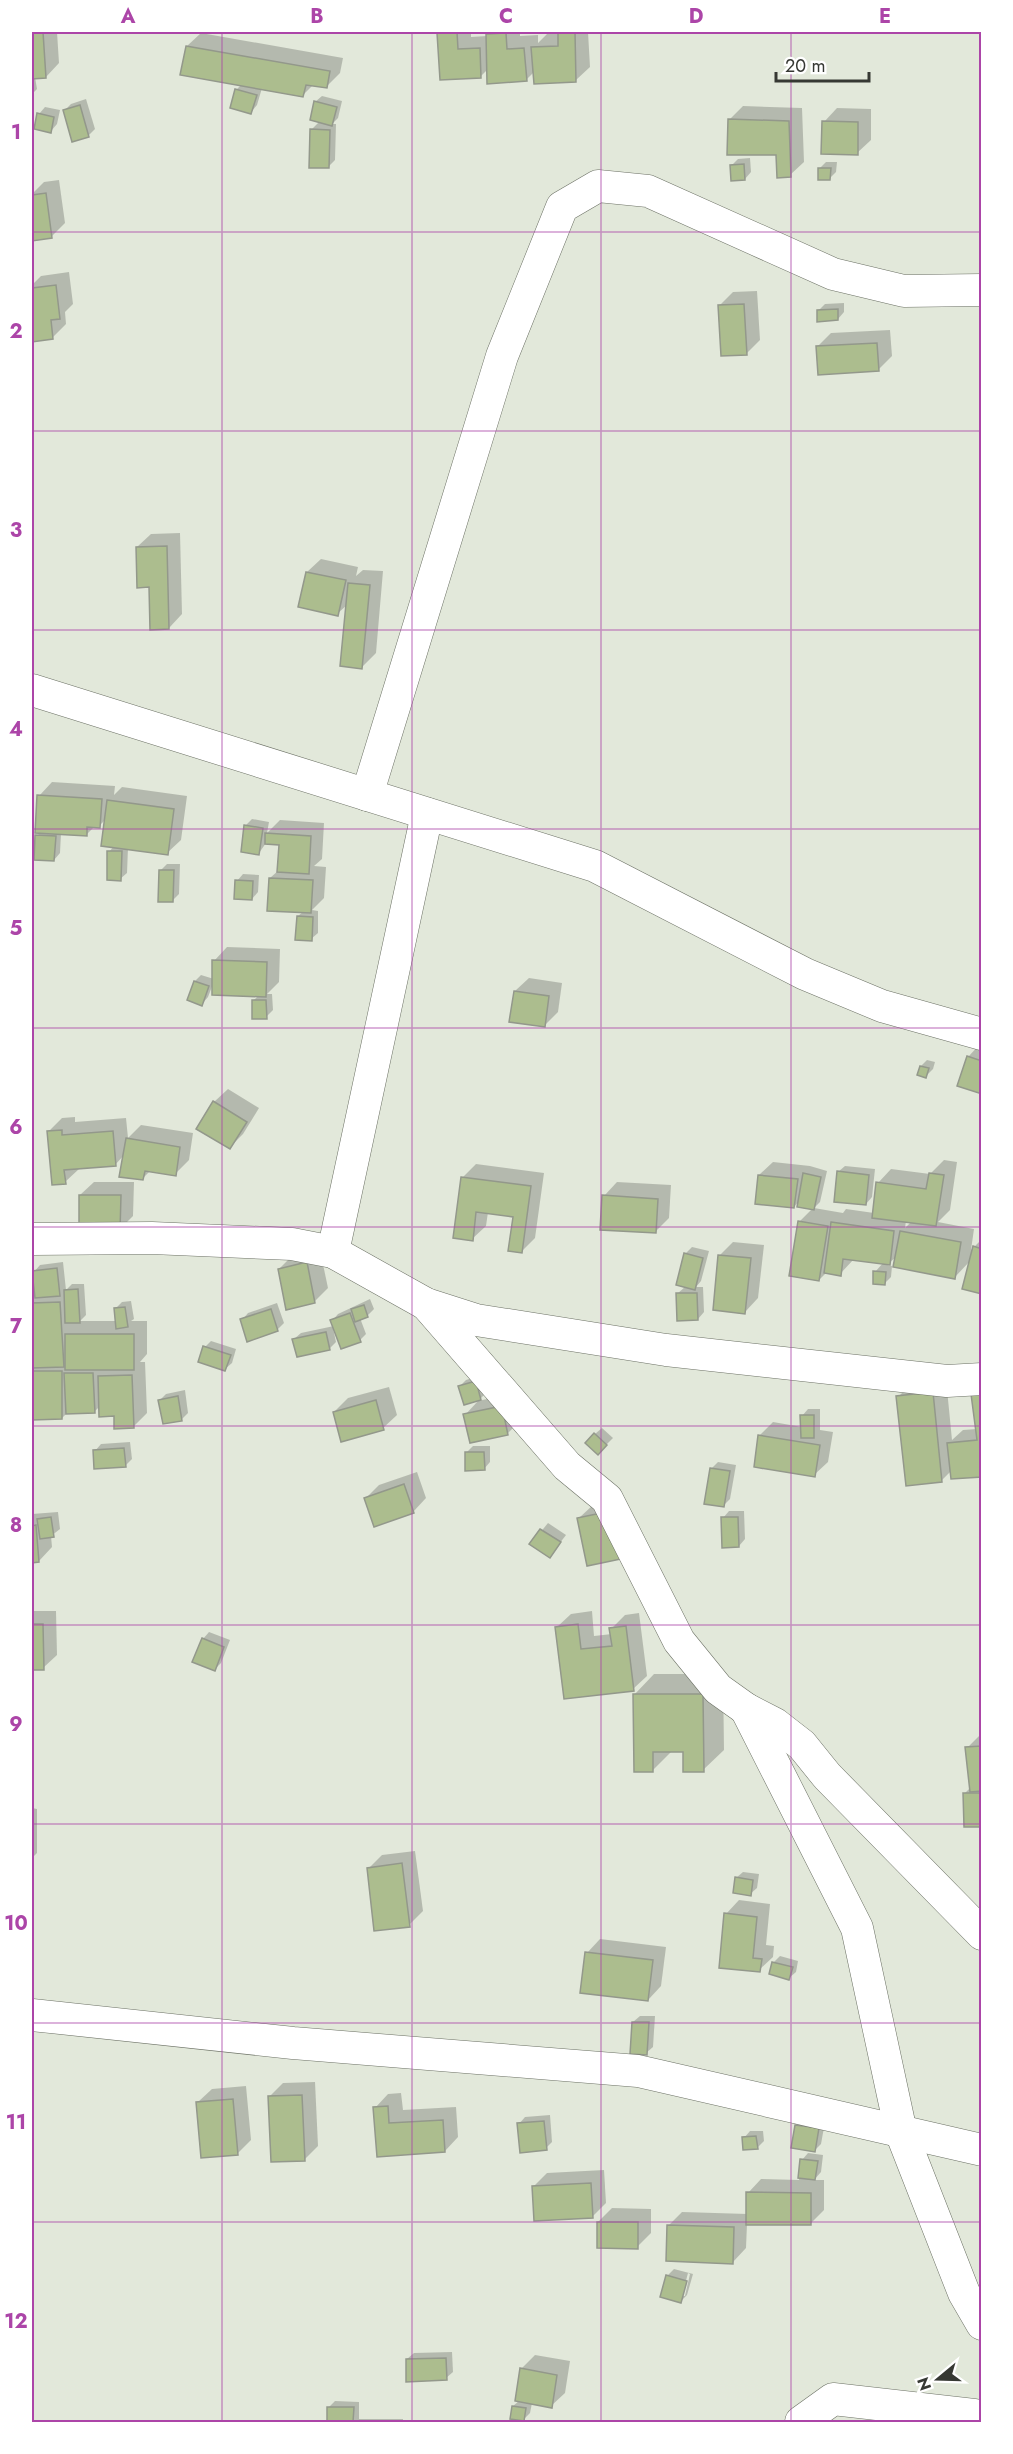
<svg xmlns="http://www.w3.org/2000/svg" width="1013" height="2454" font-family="Jost,sans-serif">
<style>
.shadow{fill:#0003;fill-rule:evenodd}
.building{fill:#acbd8e;stroke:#93988b;stroke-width:1.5}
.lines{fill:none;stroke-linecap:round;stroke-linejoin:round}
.street-casing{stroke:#6c7165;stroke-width:33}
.street{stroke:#fff;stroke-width:32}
.grid{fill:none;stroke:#ac45a8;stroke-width:1.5;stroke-opacity:0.55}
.neatline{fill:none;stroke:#ac45a8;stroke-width:2}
.grid-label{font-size:20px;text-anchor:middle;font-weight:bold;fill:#ac45a8}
</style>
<rect width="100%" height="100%" fill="#e2e8da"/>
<g class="shadow">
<path d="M32,32h25l2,31 -13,14h-11l2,12 -5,5z"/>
<path d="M440,32h31v5l16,-1 3,-4h30v4l18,-1v8l9,-9h13v-2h28l2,35 -14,13 -42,-8 -8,8 -38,-11 -7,7 -42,-43z"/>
<path d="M201,33l142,25 -3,15 -14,14 -12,-3 -11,11 -41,-7 -5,17 -6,7 -15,-22 6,-6 -55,-38z"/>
<path d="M322,96l20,5 -4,17 -6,6h4l-1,36 -7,7 -17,-37 9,-9 -5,-19z"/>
<path d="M86,99l9,30 -7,7 -23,-26 6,-6z"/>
<path d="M743,106l59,2 2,54 -14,13 -13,-21 -48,-34z"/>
<path d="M45,107l15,3 -3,14 -6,7 -12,-17z"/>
<path d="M837,108l34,1v31l-14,13 -33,-31z"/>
<path d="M750,158l1,14 -6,7 -13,-14 6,-6z"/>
<path d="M826,162h11l-1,10 -7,7 -10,-10z"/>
<path d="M59,180l6,43 -14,14 -19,3v-46l12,-12z"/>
<path d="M69,272l4,32 -8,8 1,12 -13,13 -20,3 -1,-55 9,-9z"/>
<path d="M757,291l3,49 -13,13 -28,-47 14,-14z"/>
<path d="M844,303v9l-6,7 -20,-8 7,-7z"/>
<path d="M890,330l2,26 -14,14 -61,-23 14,-14z"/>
<path d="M180,533l2,81 -13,14 -19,-42 -13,-39 14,-13z"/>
<path d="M321,559l37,8 -2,9 7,-6 20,1 -7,82 -14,14 -15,-62 -10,9 -37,-8 7,-34z"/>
<path d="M52,782l63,4 -1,9 8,-8 65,9 -6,44 -14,13 -39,-5 -1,25 -7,6 -11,-27 5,-6 -8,-27 -7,7h-4l-9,9 -25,-2 -1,20 -6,7 -17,-24 4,-4 -2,-36z"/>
<path d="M252,819l17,3 -2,11 13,-13 44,3 -2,36 -8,7 12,1 -2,31 -12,12 6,1v22l-7,6 -13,-23 6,-5 -34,-33 9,-8 2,-27h-15l-7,10 -14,-27z"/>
<path d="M167,864h13l-1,30 -7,7 -11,-31z"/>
<path d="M243,874l16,1 -1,17 -6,7 -15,-18z"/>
<path d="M227,947l53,2 -1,33 -12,12h5l1,16 -7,7 -13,-16 6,-6 -46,-11 -5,13 -6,7 -7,-23 6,-6 13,4v-18z"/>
<path d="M529,978l33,5 -4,29 -14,14 -29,-35z"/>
<path d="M981,1043h1v49l-14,-35z"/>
<path d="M927,1060l8,2 -2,7 -7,7 -5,-10z"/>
<path d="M228,1089l31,19 -16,26 -13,13 -16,-45z"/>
<path d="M75,1117v5l51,-4 2,20 13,-13 52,8 -4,27 -14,14 -24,-4 -9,9 -18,-24 -9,10 -36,4 -14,13 -16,-51 13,-13z"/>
<path d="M944,1160l13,2 -7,48 -12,12 36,7 -3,21 11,-11v53l-12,-31 -15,16 -58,-21 -10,9 5,1 -1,11 -6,6 -10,-11 8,-9 -29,-4 -14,15 -13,-2 -8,8 -20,-58 14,-14 -14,-7 -5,6 -35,-32 14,-13 37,4 17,5 -7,31 -6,6 29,5 3,-4 28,4 4,-30 13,-14 39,5zM906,1221h6l-7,7z"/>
<path d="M476,1164l68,9 -9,65 -13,13 -7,-36 -27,-3 -2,14 -14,13 -10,-61z"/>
<path d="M845,1166l30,3 -3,28 -6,7 -28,-32z"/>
<path d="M94,1182h40l-1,34 -13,13 -40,-34z"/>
<path d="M617,1182l54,3 -2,33 -14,14 -51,-36z"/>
<path d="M733,1242l31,3 -6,53 -13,14 -25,-57z"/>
<path d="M692,1247l17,4 -8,30 -5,6h7l1,25 -6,7 -21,-25 9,-8 -1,-32z"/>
<path d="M320,1250l8,38 -14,14 -35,-33 14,-14z"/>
<path d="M63,1262l3,28 6,-6h12l2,31 -6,6h37l-2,-12 7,-7 9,-1 3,18 -3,2h16v33l-7,8h5l2,51 -14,14 -33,-21 -6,6 -27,1 -5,5h-30v-48l3,-3h-3v-70l4,-5 -2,-20 6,-7z"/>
<path d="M370,1299l4,10 -7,7 -7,2 6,16 -6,6 -26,-13 -1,1 3,14 -7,7 -35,-10 7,-6 33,-7 -2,-5 6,-7z"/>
<path d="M277,1303l7,20 -7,7 -35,-10 6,-7z"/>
<path d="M211,1341l25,8 -4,14 -7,6 -20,-22z"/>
<path d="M482,1375l5,17 -7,7 -20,-13 6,-6z"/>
<path d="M946,1379l6,61 11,-10 14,-1 5,46 -31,-4 -9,9 -44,-83 14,-14z"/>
<path d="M389,1387l8,28 -14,13 -49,-16 14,-14z"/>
<path d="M185,1390l3,23 -6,6 -22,-19 6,-6z"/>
<path d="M515,1393l6,27 -13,13 -43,-18 13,-14z"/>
<path d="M808,1409h12v21l13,2 -5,30 -14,13 -54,-40 13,-13 29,5v-11z"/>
<path d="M602,1428l11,10 -15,15 -3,-19z"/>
<path d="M130,1442l2,17 -7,7 -30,-15 6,-7z"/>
<path d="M473,1446h17v16l-6,7 -18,-16z"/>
<path d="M718,1462l18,3 -6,34 -7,7 -12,-37z"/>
<path d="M417,1472l9,26 -13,14 -48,-13 14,-14z"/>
<path d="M624,1498l9,46 -54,-26 14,-13z"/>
<path d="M729,1511h15l1,28 -6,7 -16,-28z"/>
<path d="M58,1512l2,17 -9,7 1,11 -13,14h-7v-47z"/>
<path d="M548,1523l18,12 -16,21 -19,-12z"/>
<path d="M32,1611h24l1,44 -14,13h-11z"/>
<path d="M592,1611l2,25 18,-2 -1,-5 14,-14 14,-2 8,63 -14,13 -67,9 -9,-71 14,-13z"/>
<path d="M209,1632l21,8 -9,23 -6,6 -12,-30z"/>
<path d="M654,1674h69l1,76 -21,20 -18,-20h-12l-20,20 -19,-75z"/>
<path d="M981,1734h1v91l-18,-31 7,-7 -4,-39z"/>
<path d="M32,1808l5,1v44l-5,5z"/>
<path d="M415,1851l8,60 -14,14 -41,-56 14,-14z"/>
<path d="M743,1872l16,2 -2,14 -7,6 -14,-16z"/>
<path d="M739,1900l31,4 -4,41 8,1 -1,11 -14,13 -33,-56z"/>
<path d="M600,1939l66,8 -5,39 -13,14 -61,-47z"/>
<path d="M780,1956l18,5 -2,11 -7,6 -16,-15z"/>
<path d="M640,2016h15l-2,31 -7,6 -13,-31z"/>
<path d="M315,2082l3,64 -14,14 -34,-64 13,-13z"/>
<path d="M246,2086l5,54 -14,14 -39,-52 14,-13z"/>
<path d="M401,2093l2,17 53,-3 2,30 -13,14 -67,5 -3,-48 13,-14z"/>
<path d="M550,2115l2,27 -6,6 -27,-24 6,-7z"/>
<path d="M803,2119l22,3 -4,22 -6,6 -19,-25z"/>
<path d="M750,2131h13l1,10 -7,7 -13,-10z"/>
<path d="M808,2153l15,2 -2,17 -7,8h10v30l-14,14h-63l-1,24 -13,14 -65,-36 14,-14 66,2v-21l13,-14 38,1 3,-20z"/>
<path d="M604,2170l2,33 -14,14 -58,-31 13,-13z"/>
<path d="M612,2208l39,1v24l-14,14 -39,-25z"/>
<path d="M674,2269l19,5 -6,21 -6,6 -14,-25zM688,2273l2,1 -5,22h-3z"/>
<path d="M452,2352l1,20 -7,6 -39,-19 7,-6z"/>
<path d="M535,2355l35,6 -5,32 -14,13 -19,-3 -2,10 -7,7 -10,-14 6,-5 2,-32z"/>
<path d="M335,2401l24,1v17h44v3h-75v-14z"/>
</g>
<g class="building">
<path d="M32,32h11l3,46 -14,1z"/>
<path d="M457,32l1,17 22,-1 1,30 -41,2 -3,-47z"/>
<path d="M558,32h17l1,50 -42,2 -3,-37 27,-1z"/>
<path d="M506,33l1,16 17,-1 3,33 -40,3 -1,-50z"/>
<path d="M186,46l144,25 -3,17 -21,-3 -3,12 -123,-22z"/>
<path d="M235,89l22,6 -6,19 -21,-6z"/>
<path d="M314,101l23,6 -5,19 -22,-6z"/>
<path d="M80,105l9,32 -17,5 -9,-32z"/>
<path d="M37,113l17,4 -3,16 -17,-4z"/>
<path d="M728,119l61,2 2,56 -14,1 -1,-23h-49z"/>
<path d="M822,121l36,1v33l-37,-1z"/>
<path d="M310,129l20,1 -1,38h-20z"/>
<path d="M744,164l1,16 -14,1 -1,-16z"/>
<path d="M818,168h13l-1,12h-12z"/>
<path d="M46,193l6,45 -20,3v-46z"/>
<path d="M56,285l4,34 -9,1 2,19 -21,3v-54z"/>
<path d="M744,304l3,51 -26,1 -3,-51z"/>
<path d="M838,309v11l-21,2v-12z"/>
<path d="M877,343l2,28 -61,4 -2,-29z"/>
<path d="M167,546l2,83 -19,1 -1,-43 -12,1 -1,-41z"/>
<path d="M306,572l40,8 -8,36 -40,-9z"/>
<path d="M348,583l22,2 -8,84 -22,-3z"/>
<path d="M37,795l65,4 -2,29 -13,-1v9l-52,-3z"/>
<path d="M107,800l67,9 -6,46 -67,-9z"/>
<path d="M244,825l19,3 -4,27 -18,-3z"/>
<path d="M265,833l46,3 -2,38 -32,-2 2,-27 -14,-1z"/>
<path d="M35,835l21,1 -2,25 -20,-1z"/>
<path d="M107,851h15l-1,30 -14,-1z"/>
<path d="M159,870h15l-1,32h-15z"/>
<path d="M269,878l44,2 -2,33 -44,-2z"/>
<path d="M235,880l18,1 -1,19 -18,-1z"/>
<path d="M297,916l16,1 -1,24 -17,-1z"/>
<path d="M212,960l55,2 -1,35 -54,-2z"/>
<path d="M194,981l15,5 -7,20 -15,-6z"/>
<path d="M514,991l35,5 -4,31 -36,-5z"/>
<path d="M252,1000h14l1,19h-15z"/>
<path d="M967,1056l15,5v33l-25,-8z"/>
<path d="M920,1066l9,2 -3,10 -9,-3z"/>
<path d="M213,1101l34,21 -17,27 -34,-20z"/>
<path d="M62,1130v5l51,-4 3,35 -52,4 2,14 -14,1 -5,-54z"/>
<path d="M126,1138l54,9 -4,29 -31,-5 -2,9 -24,-3z"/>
<path d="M837,1171l32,4 -3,30 -32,-3z"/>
<path d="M803,1173l18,4 -7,33 -17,-3z"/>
<path d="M929,1173l15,2 -8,51 -64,-8 4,-36 50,7z"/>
<path d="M758,1175l40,4 -4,29 -39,-4z"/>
<path d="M461,1177l70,9 -9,67 -14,-2 5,-34 -37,-5 -3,29 -20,-3z"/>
<path d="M79,1195h42l-1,36 -41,-1z"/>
<path d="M602,1195l56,4 -2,34 -56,-3z"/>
<path d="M798,1221l30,5 -9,55 -30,-5z"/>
<path d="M831,1222l63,9 -4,34 -47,-6 -2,17 -17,-3z"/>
<path d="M900,1231l61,11 -6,37 -62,-12z"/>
<path d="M973,1246l9,3v45l-20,-5z"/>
<path d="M684,1253l19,5 -8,32 -19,-5z"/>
<path d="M718,1255l33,3 -6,56 -32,-4z"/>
<path d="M307,1262l8,41 -29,7 -8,-41z"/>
<path d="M57,1268l3,28 -25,2 -3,-27z"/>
<path d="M873,1271l13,1 -1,13 -12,-1z"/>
<path d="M78,1289l2,34h-15l-1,-33z"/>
<path d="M676,1293h21l1,27 -21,1z"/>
<path d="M60,1302l4,65 -32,1v-65z"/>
<path d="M364,1305l4,12 -13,5 -4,-13z"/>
<path d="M125,1307l3,20 -12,2 -2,-21z"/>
<path d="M271,1309l7,22 -31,11 -7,-23z"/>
<path d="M350,1313l11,29 -20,7 -11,-29z"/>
<path d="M326,1332l4,18 -33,7 -5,-18z"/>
<rect x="65" y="1334" width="69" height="36"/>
<path d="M203,1346l28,9 -6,16 -27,-9z"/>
<path d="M32,1371h30v48l-30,1z"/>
<path d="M64,1373h29l2,40 -29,1z"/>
<path d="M132,1375l2,53 -20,1v-13l-15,1 -1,-41z"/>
<path d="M476,1381l5,19 -17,5 -6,-19z"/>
<path d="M933,1392l9,90 -36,4 -10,-90z"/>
<path d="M982,1393v84l-31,2 -4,-36 30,-3 -6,-46z"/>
<path d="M178,1396l4,25 -19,3 -5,-24z"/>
<path d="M376,1400l8,30 -43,12 -8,-30z"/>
<path d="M502,1406l6,29 -38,8 -7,-29z"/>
<path d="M800,1415h14v23h-13z"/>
<path d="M594,1433l13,12 -9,10 -13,-12z"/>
<path d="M758,1435l62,10 -5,32 -61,-10z"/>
<path d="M124,1448l2,19 -32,2 -1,-19z"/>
<path d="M465,1452h19l1,18 -20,1z"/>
<path d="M710,1468l20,3 -6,36 -20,-3z"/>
<path d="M404,1484l10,29 -40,14 -10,-29z"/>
<path d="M611,1511l10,48 -34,7 -10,-48z"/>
<path d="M51,1517l3,20 -14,2 -3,-20z"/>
<path d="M721,1517h17l1,30 -17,1z"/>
<path d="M36,1525l3,37 -7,1v-37z"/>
<path d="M540,1529l21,13 -11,16 -21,-14z"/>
<path d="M32,1624h11l1,46h-12z"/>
<path d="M578,1624l3,25 31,-3 -3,-18 17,-2 8,65 -70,8 -9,-72z"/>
<path d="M202,1638l22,9 -9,24 -23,-9z"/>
<path d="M633,1694h70l1,78h-21v-20h-30v20h-19z"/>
<path d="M982,1746v45l-12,1 -5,-45z"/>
<path d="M963,1793h19v34h-18z"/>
<path d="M402,1863l8,64 -36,4 -7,-63z"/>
<path d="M735,1877l18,3 -2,16 -18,-3z"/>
<path d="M724,1913l33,4 -4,41 9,1 -2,13 -41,-4z"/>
<path d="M585,1952l68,8 -5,41 -68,-8z"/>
<path d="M772,1962l21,5 -4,13 -20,-6z"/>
<path d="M632,2022h17l-2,33 -17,-1z"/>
<path d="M302,2095l3,66 -34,1 -3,-66z"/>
<path d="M233,2099l5,56 -37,3 -5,-56z"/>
<path d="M388,2106l1,17 54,-3 2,32 -68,5 -4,-50z"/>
<path d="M544,2121l3,29 -27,3 -3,-30z"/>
<path d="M795,2125l24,3 -4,24 -24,-4z"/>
<path d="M756,2136l2,13 -15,1 -1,-13z"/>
<path d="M800,2159l18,2 -3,19 -17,-2z"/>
<path d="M591,2183l2,35 -59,3 -2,-35z"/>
<path d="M746,2192l65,1v32h-65z"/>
<path d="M597,2222h41v27l-41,-1z"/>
<path d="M667,2225l67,2 -1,37 -67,-3z"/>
<path d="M666,2275l21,6 -6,22 -21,-6z"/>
<path d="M446,2358l1,22 -41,2v-23z"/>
<path d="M520,2368l37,7 -5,33 -37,-7z"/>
<path d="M512,2406l14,2 -2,13 -14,-2z"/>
<path d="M327,2407h27l-1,15h-26z"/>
</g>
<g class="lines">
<g class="street-casing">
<g id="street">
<path d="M32,690l563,176 210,108 77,32 100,28"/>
<path d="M367,795l135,-439 60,-149 36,-21 50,5 185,83 71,17 78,-1"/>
<path d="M32,1239l120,-1 140,6 41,8 93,52 50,16 190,30 281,31 35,-2"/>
<path d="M333,1252l94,-438"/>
<path d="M426,1304l141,162 40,33 72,142 39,48 28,20 29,15 27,21 25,31 155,158"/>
<path d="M746,1709l111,219 44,204 63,161 18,31"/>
<path d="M32,2015l261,28 345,28 344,79"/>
<path d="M801,2422l32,-23 141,16 8,4"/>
</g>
</g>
<use href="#street" class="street"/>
</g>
<path class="grid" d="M222,32v2390M412,32v2390M601,32v2390M791,32v2390M32,232h950M32,431h950M32,630h950M32,829h950M32,1028h950M32,1227h950M32,1426h950M32,1625h950M32,1824h950M32,2023h950M32,2222h950"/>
<rect width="1013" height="2454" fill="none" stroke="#ffffff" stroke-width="66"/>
<g transform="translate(938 2379) rotate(251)" stroke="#ffffff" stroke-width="4.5" paint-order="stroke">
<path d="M0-4.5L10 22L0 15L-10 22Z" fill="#363833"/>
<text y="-9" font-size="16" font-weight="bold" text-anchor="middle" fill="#363833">N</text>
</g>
<path d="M776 72v9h93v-9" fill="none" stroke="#363833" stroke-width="3"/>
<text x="785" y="72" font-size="18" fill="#363833" stroke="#ffffff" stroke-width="4.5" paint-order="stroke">20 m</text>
<rect x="33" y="33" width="947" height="2388" class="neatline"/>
<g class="grid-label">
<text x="128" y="23">A</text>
<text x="317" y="23">B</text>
<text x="506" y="23">C</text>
<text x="696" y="23">D</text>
<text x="885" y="23">E</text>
<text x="16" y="139">1</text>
<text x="16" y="338">2</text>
<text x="16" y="537">3</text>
<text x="16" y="736">4</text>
<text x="16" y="935">5</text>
<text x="16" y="1134">6</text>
<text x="16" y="1333">7</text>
<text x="16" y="1532">8</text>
<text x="16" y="1731">9</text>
<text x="16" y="1930">10</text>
<text x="16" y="2129">11</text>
<text x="16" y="2328">12</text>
</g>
</svg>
